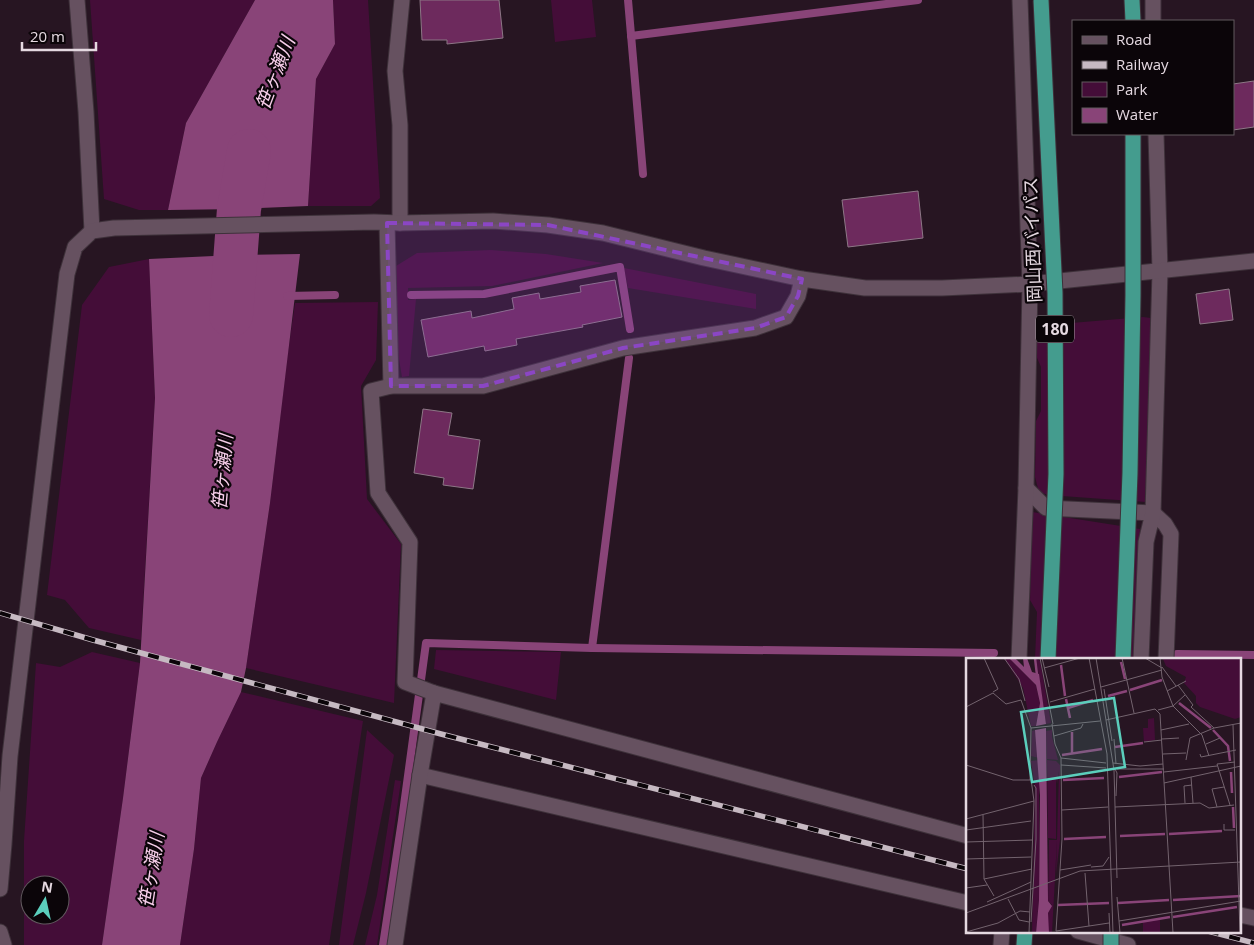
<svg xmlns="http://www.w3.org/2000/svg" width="1254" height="945" font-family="'Open Sans','Noto Sans JP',sans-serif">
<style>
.green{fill:#440d38;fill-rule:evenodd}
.water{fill:#894478}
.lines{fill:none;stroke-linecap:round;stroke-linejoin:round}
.stream{stroke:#894478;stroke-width:8}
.river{stroke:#894478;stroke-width:44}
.building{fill:#6d2a5d;stroke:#8d7786}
.street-casing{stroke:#3e313a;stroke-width:17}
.secondary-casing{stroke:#3e313a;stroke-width:17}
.highway-casing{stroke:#3e313a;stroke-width:17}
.street{stroke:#665160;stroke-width:15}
.secondary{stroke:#665160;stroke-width:15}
.highway{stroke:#449c8e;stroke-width:15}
.rail-casing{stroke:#c6b9c2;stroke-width:5.5}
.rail{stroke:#0b0509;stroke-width:4;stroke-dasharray:11;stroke-linecap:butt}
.highway-bridge-casing{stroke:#3e313a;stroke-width:17;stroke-linecap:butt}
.highway-bridge{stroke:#449c8e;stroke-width:15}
.marked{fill:#8b46c4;fill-opacity:0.2;stroke:#8b46c4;stroke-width:4;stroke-dasharray:10 6;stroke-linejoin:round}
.labels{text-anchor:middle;stroke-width:4.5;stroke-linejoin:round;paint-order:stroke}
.shield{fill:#0b0509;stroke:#a499a0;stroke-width:1}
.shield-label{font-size:16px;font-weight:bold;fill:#e5d9e1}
.street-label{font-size:18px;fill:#e5d9e1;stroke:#0b0509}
.water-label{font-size:19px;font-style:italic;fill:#f7ceea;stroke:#0b0509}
.inset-river{fill:none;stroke:#894478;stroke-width:2.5}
.inset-road{fill:none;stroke:#73636e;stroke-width:1}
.view{fill:#5bcebc;fill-opacity:0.15;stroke:#5bcebc;stroke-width:2.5}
.inset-edge{fill:none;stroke:#e5d9e1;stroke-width:2.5}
</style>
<rect width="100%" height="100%" fill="#271522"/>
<g class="green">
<path d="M90,0h165l-69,123 -18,87h-29l-35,-11z"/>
<path d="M333,0h35l12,198 -9,8h-63l8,-127 19,-35z"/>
<path d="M551,0h41l4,37 -41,5z"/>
<path d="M491,250l55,4 57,9 -111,23 -84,2v12l8,-1 -7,77 -7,1 -5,-30 -1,-81 21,-13z"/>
<path d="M149,259l6,139 -14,242 -52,-12 -24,-28 -18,-5 35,-290 27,-38z"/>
<path d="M624,268l132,26v15l-128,-21z"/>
<path d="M378,302l-2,58 -15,26 6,113 34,45 -7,159 -148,-35 24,-165 18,-151 7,-49z"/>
<path d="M1143,317l8,1 -5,184 -98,-7 -9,-3 -4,-15 1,-56 5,-10v-44l-7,-16 1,-25z"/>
<path d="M1032,512l108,17 -6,130h-99l2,-47 -7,-12z"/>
<path d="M436,650l125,2 -5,48 -122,-31z"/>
<path d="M92,652l48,11 -17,135 -21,147h-78v-104l12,-178 24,4zM30,885h30v30h-30z"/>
<path d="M241,692l122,29 -34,224h-149l14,-96 7,-71 16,-36z"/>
<path d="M367,730l27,25 -28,138 -13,52h-14z"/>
<path d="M395,780l6,1 -24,164h-12l12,-50z"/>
</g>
<g class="water">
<path d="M255,0h78l2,44 -19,35 -8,127 -69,3 -71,1 18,-87z"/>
<path d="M300,254l-30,249 -24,165 -5,24 -24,50 -16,36 -7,71 -14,96h-78l21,-147 17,-135 15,-265 -6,-139 86,-4z"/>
</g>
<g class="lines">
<g class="stream">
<path d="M628,0l15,174"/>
<path d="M631,36l287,-36"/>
<path d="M411,295l73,-1 136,-27 10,62"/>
<path d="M287,296l48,-1"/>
<path d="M592,648l37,-290"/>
<path d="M1177,654l77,1"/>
<path d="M383,945l19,-125 24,-177 166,5 402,5"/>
</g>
<path class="river" d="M231,315l8,-106 10,-58"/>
</g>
<g class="building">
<path d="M420,0h79l4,38 -56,6v-4h-25z"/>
<path d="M1254,81v46l-21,3v-46z"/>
<path d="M918,191l5,47 -75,9 -6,-47z"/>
<path d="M615,280l7,37 -40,8 1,2 -67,12 1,6 -32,6 -1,-5 -56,11 -7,-37 50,-9 1,7 42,-9 -2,-11 27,-5 1,6 41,-7 -1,-6z"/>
<path d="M1229,289l4,31 -33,4 -4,-30z"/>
<path d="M423,409l29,4 -4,22 32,5 -7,49 -30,-4 1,-7 -30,-5z"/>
</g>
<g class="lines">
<g class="street-casing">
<g id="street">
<path d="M77,0l9,112 6,119"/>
<path d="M1153,0v21"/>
<path d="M387,223l4,163"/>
<path d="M400,223v-98l-5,-54 7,-71"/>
<path d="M1026,488l20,20 107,5 12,11 6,10 -5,125"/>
<path d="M1019,659l7,-171 4,-204 -10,-284"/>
<path d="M1141,659l5,-117 7,-29 7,-242 -4,-137"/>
<path d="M434,693l-29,-11 5,-140 -32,-49 -7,-102 20,-5h92l140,-38 132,-20 31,-11 12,-21 4,-17"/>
<path d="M420,775l548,128"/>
<path d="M1240,915l14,3"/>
<path d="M1078,931l50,14"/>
<path d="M0,932l4,13"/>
<path d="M395,945l25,-170 14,-82 534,143"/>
<path d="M1001,945l1,-14"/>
</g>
</g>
<g class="secondary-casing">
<path id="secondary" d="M0,889l4,-45 6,-88 57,-482 8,-27 17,-16 22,-3 260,-6 26,1 93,-2 55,4 55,8 101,25 98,21 63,9h77l88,-4 224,-23"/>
</g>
<g class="highway-casing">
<g id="highway">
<path d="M1132,0l1,21"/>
<path d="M1024,945l1,-14"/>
</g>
</g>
<use href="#street" class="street"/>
<use href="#secondary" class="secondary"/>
<use href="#highway" class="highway"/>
<g class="rail-casing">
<g id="rail">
<path d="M0,613l93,27 348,94 527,135"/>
<path d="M1208,931l46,12"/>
</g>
</g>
<use href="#rail" class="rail"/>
<g class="highway-bridge-casing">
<g id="highway-bridge">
<path d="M1041,0l14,293 1,181 -8,185"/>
<path d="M1123,659l7,-186 3,-178v-161"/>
<path d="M1111,945v-14"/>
</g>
</g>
<use href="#highway-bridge" class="highway-bridge"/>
</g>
<path class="marked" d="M387,223l161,2 254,54 -4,17 -12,21 -31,11 -132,20 -140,38h-92z"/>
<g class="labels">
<rect class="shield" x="1036" y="315.5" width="38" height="27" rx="4"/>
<g class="shield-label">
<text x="1055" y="335">180</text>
</g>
<g class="street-label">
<text transform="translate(1033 240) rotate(-92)" y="6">岡山西バイパス</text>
</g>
<g class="water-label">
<text transform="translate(275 73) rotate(-69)" y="7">笹ヶ瀬川</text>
<text transform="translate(222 472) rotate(-85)" y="7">笹ヶ瀬川</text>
<text transform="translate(151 870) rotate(-81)" y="7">笹ヶ瀬川</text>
</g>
</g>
<g transform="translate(966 658)">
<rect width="275" height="275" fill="#271522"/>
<path d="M38,0h5l27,27 4,18 -4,23h-5l-8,-38zM70,0l4,3 11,62 -5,1zM275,0v59l-6,2 -35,-12 -4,-4v-7l-12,-13 2,-6 -20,-11 -3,-7zM188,60l1,22 -11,2 -1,-14h5v-9zM69,72l2,10 2,18 -8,-2 1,-25zM86,72v7l6,23 -11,-1 -1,-28zM73,102v140l-3,33h-4l3,-147 -4,-25zM81,102l9,1 4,4v75l-4,34 3,-103 -2,13 -1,-7v62l-8,-1zM83,182h8l-5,93h-3l-1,-5v-15l4,-8 -4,-4zM194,261v14h-17v-11z" fill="#440d38"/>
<path d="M43,0h6l9,9 -1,-9h4l5,14 7,2 7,50 -10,2 4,-23 -4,-18zM80,70l2,173 4,5 -4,7 1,20h-13l3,-33 1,-105 -5,-65z" fill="#894478"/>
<path class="inset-river" d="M69,0l2,17M155,4l4,17M95,7l4,31M164,32l32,-10M142,38l19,-5M100,41l4,19M213,45l32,25M102,50l25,-8M247,72l15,16 2,15M106,74v21M149,89l28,-4M96,97l40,-6M265,114l1,21M153,119l43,-5M97,122l41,-2M267,149l1,21M203,176l53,-3M154,178l45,-2M98,181l42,-2M207,242l68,-4M152,245l51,-3M92,247l51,-2M207,259l64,-10M156,267l48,-8"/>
<path class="inset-road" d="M18,0l14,31 -5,3M38,0l15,21 6,22M74,0l13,66M76,0l7,29M123,0l18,96 6,179M130,0l18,112 3,108M156,0l12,55M179,0l17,10M194,0l2,19 11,29 29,29 7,21M196,9l14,19M78,10l36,-10M212,27l15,20 -2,2 23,21M135,29l61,-17M138,31l8,52M201,33l19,-10M84,44l45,-13M0,49l27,-14 13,11 15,-4 10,28M192,52l15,-4 12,-11M140,62l49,-11 5,5 13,219M86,66l3,20 6,14M267,67l7,208M195,72l28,-6M88,78l27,-8 2,-4M148,81l2,25M196,81l17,-1M178,84l18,-2M240,86l14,-6M197,96l23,-1M234,96l1,3 35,-7M220,102l4,-22 24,-10 27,-5M140,105l-45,-5 1,81 -6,92 53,-8M147,105l27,3 23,-2M0,107l47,15h17l1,-52 69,-7M95,107l45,3M149,111l2,4 -1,23M151,111h47M198,114l53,-6M225,119l2,26M198,125l77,-17M219,145l-1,-17 8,-1M264,147l-13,-41 18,-2M149,149l85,-4 9,5 25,-3M251,149l-5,-18 12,-2M96,152l46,-3M17,157l1,64 10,17M0,161l68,-18M258,166v6h11M0,172l65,-9M0,184l66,-2M0,201l65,-2M125,209l12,-1 6,-9M94,212l31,-5M119,215l4,53M18,221l48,-10M0,230l21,-3M151,239l3,36M42,241l11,21 10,2M21,244l44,-20M0,255l114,-42 161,-9M143,255l1,20M153,263l122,-20M65,264l5,-83v-51l-2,-3M0,274l32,-9 22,-12 10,1M63,275l5,-132 -3,-22"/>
<path class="view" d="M148,40l11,69 -93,15 -11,-70z"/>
<rect width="275" height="275" class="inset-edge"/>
</g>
<rect x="1072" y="20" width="162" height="115" fill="#0b0509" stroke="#625a5f"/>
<rect x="1082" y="36" width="25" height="8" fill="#665160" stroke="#625a5f"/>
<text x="1116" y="45" font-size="15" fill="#e5d9e1">Road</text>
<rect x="1082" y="61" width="25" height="8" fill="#c6b9c2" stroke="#625a5f"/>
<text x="1116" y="70" font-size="15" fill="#e5d9e1">Railway</text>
<rect x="1082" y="82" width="25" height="15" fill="#440d38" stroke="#625a5f"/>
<text x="1116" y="95" font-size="15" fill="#e5d9e1">Park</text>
<rect x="1082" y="108" width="25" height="15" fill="#894478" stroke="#625a5f"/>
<text x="1116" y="120" font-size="15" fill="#e5d9e1">Water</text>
<g transform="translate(45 900) rotate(9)"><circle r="24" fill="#0b0509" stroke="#625a5f"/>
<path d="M0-4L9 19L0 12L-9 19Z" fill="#5bcebc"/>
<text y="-8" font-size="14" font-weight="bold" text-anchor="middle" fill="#e5d9e1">N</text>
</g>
<path d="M22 42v8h74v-8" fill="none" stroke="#e5d9e1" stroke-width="2.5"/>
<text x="30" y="42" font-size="15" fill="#e5d9e1" stroke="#0b0509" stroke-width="4" paint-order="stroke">20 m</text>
</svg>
